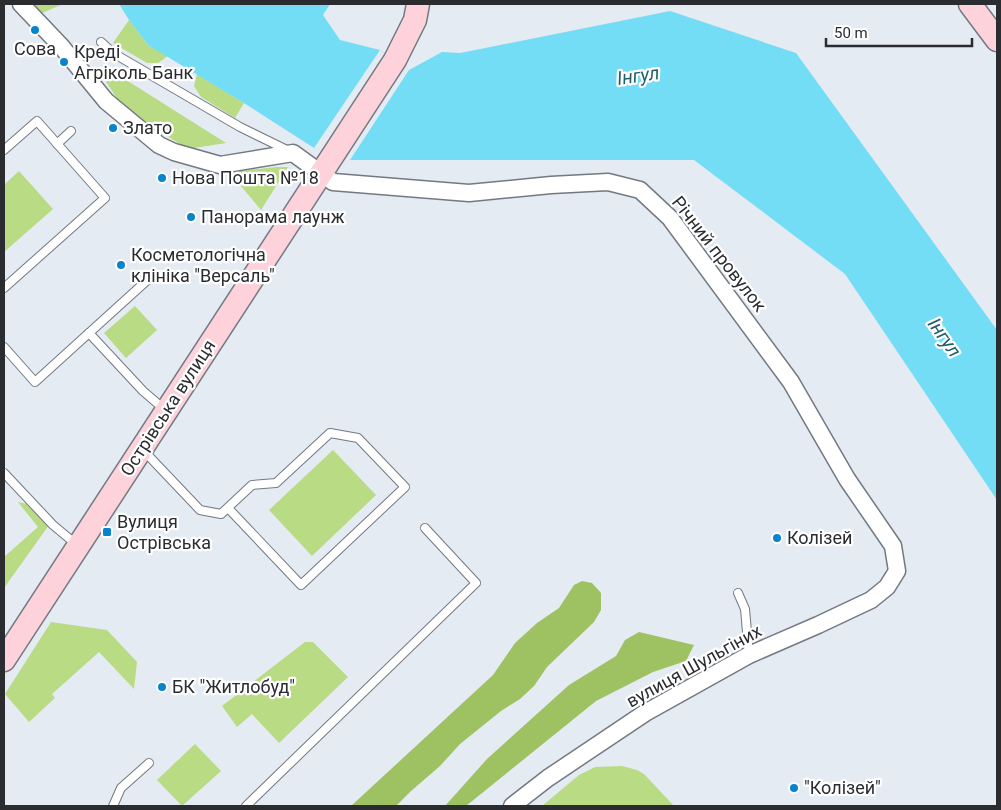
<svg xmlns="http://www.w3.org/2000/svg" width="1001" height="810" font-family="Roboto,sans-serif">
<style>
.green{fill:#b9db83}
.forest{fill:#9ec162}
.water{fill:#72ddf5}
.pier{fill:#e4ebf3}
.lines{fill:none;stroke-linecap:round;stroke-linejoin:round}
.lane-casing{stroke:#737980;stroke-width:10}
.street-casing{stroke:#737980;stroke-width:19}
.secondary-casing{stroke:#737980;stroke-width:25}
.lane{stroke:#fff;stroke-width:8}
.street{stroke:#fff;stroke-width:16}
.secondary{stroke:#fdd2da;stroke-width:22}
.poi-dot{fill:#0784cc;stroke:#fff;stroke-width:2}
.labels{text-anchor:middle;stroke-width:4.5;stroke-linejoin:round;paint-order:stroke}
.poi-label{font-size:18px;fill:#2a2c30;stroke:#fff;text-anchor:start}
.street-label{font-size:18px;fill:#2a2c30;stroke:#fff}
.water-label{font-size:19px;font-style:italic;fill:#235f6b;stroke:#fff}
</style>
<rect width="100%" height="100%" fill="#e4ebf3"/>
<g class="green">
<path d="M31,4h32l-23,10z"/>
<path d="M129,20l19,25 20,11 -10,7h-11l-34,-20z"/>
<path d="M104,66l122,77 -38,6 -64,-40 -25,-38z"/>
<path d="M197,74l47,29 -9,15 -34,-21 -7,-11z"/>
<path d="M277,167h11l-27,43 -32,-38z"/>
<path d="M19,171l34,38 -49,43v-67z"/>
<path d="M135,306l22,24 -31,28 -22,-25z"/>
<path d="M333,450l43,45 -64,61 -43,-46z"/>
<path d="M18,502l14,3 17,20 -45,63v-31l34,-30z"/>
<path d="M51,622l56,8 30,32 -3,27 -35,-37 -47,42 3,4 -26,24 -24,-28z"/>
<path d="M305,642h8l35,35 -69,66 -27,-29 -15,13 -15,-21z"/>
<path d="M195,744l26,27 -39,35 -25,-26z"/>
<path d="M622,766l15,4 7,4 30,32h-132l37,-31 16,-8z"/>
</g>
<g class="forest">
<path d="M582,581l10,2 9,10v17l-7,12 -47,45 -13,19 -14,13 -19,12 -41,33 -20,22 -29,25 -15,15h-45l142,-131 22,-32 22,-20 22,-15 15,-23z"/>
<path d="M639,632l55,13 -8,16 -33,11 -57,29 -130,105h-21l42,-47 82,-74 47,-29 9,-16z"/>
</g>
<path class="water" d="M119,4h211l-7,11 17,25 40,10 29,20 33,-18 18,1 210,-42 126,42 201,277v170l-152,-226 -151,-114h-344l-36,-12 -70,-45 -96,-58 -19,-25z"/>
<path class="pier" d="M380,50l29,20 -59,90 -4,1 -32,-13z"/>
<g class="lines">
<g class="lane-casing">
<g id="lane">
<path d="M101,42l12,11 127,74 49,24"/>
<path d="M57,144l14,-13"/>
<path d="M4,150l33,-29 68,77 -101,90"/>
<path d="M89,333l64,-58"/>
<path d="M4,347l31,35 54,-49 54,58 22,19"/>
<path d="M143,450l57,60 21,4 31,-29 24,-2 54,-50 28,5 47,49 -104,98 -73,-77"/>
<path d="M4,473l49,52 24,20"/>
<path d="M738,593l7,16 4,46"/>
<path d="M113,806l8,-18 28,-25"/>
<path d="M246,806l230,-223 -51,-55"/>
</g>
</g>
<g class="street-casing">
<path id="street" d="M21,4l40,42 45,55 53,44 15,7 46,13 73,-12 40,29 136,11 82,-8 57,-3 32,8 30,28 121,164 56,97 46,67 4,25 -10,16 -16,13 -53,25 -69,30 -104,58 -97,65 -36,28"/>
</g>
<g class="secondary-casing">
<g id="secondary">
<path d="M970,4l27,36"/>
<path d="M4,660l391,-600 20,-40 3,-16"/>
</g>
</g>
<use href="#lane" class="lane"/>
<use href="#street" class="street"/>
<use href="#secondary" class="secondary"/>
</g>
<g class="poi-dot">
<circle cx="35" cy="30" r="5"/>
<circle cx="64" cy="62" r="5"/>
<circle cx="113" cy="128" r="5"/>
<circle cx="162" cy="178" r="5"/>
<circle cx="191" cy="217" r="5"/>
<circle cx="121" cy="265" r="5"/>
<rect x="102" y="527" width="10" height="10" rx="2.5"/>
<circle cx="777" cy="538" r="5"/>
<circle cx="162" cy="687" r="5"/>
<circle cx="794" cy="788" r="5"/>
</g>
<g class="labels">
<g class="poi-label">
<text x="35" y="55" text-anchor="middle">Сова</text>
<text x="74" y="58">Креді<tspan x="74" dy="21">Агріколь Банк</tspan></text>
<text x="123" y="134">Злато</text>
<text x="172" y="184">Нова Пошта №18</text>
<text x="201" y="223">Панорама лаунж</text>
<text x="131" y="261">Косметологічна<tspan x="131" dy="21">клініка "Версаль"</tspan></text>
<text x="117" y="528">Вулиця<tspan x="117" dy="21">Острівська</tspan></text>
<text x="787" y="544">Колізей</text>
<text x="172" y="693">БК "Житлобуд"</text>
<text x="804" y="794">"Колізей"</text>
</g>
<g class="street-label">
<text transform="translate(719 254) rotate(52)" y="6">Річний провулок</text>
<text transform="translate(168 408) rotate(-57)" y="6">Острівська вулиця</text>
<text transform="translate(694 666) rotate(-29)" y="6">вулиця Шульгіних</text>
</g>
<g class="water-label">
<text transform="translate(638 75) rotate(-8)" y="7">Інгул</text>
<text transform="translate(945 337) rotate(55)" y="7">Інгул</text>
</g>
</g>
<rect width="1001" height="810" fill="none" stroke="#2a2c30" stroke-width="10"/>
<path d="M826 38v8h146v-8" fill="none" stroke="#2a2c30" stroke-width="2.5"/>
<text x="834" y="38" font-size="15" fill="#2a2c30" stroke="#ffffff" stroke-width="4" paint-order="stroke">50 m</text>
</svg>
